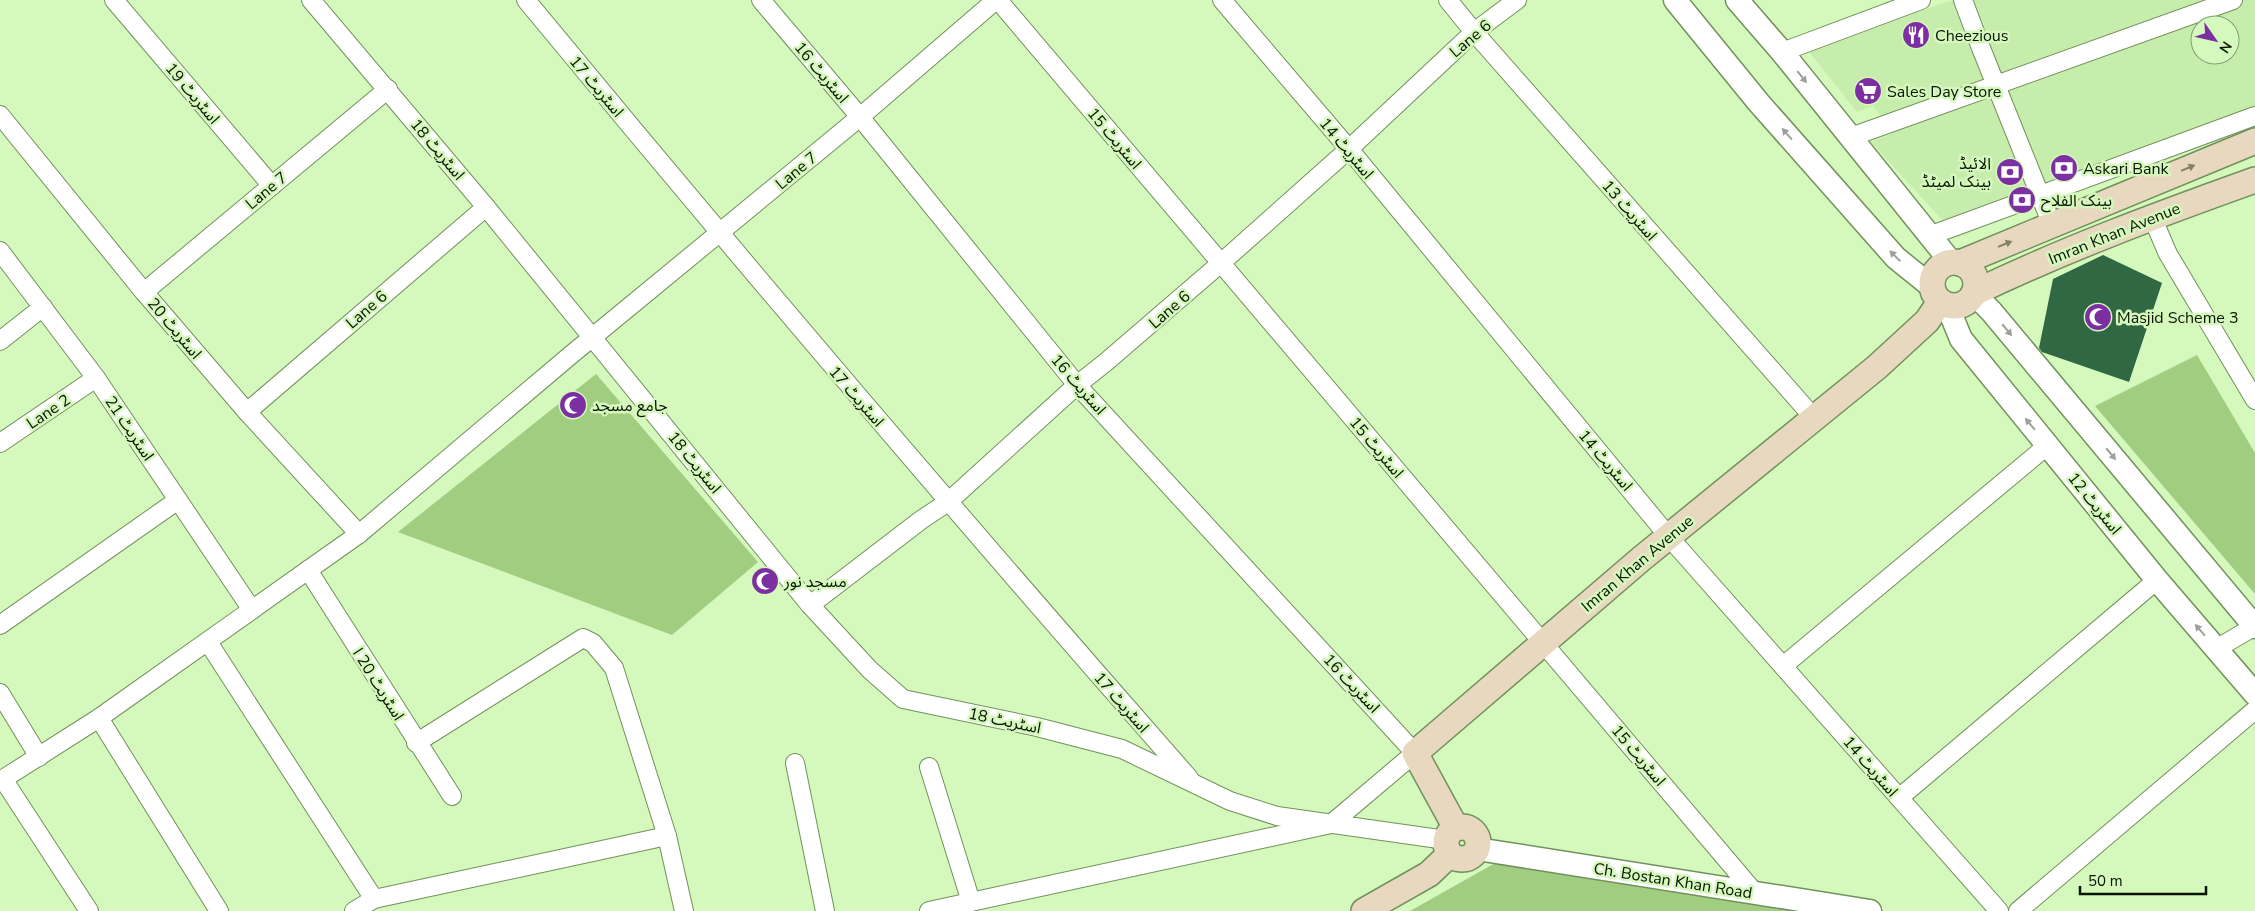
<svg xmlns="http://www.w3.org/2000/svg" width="2255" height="911" font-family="'Nunito Sans','Noto Sans Arabic',sans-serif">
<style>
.built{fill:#c6edab;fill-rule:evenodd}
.green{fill:#a1cd81}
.building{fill:#2f6842}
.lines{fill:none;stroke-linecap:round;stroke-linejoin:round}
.minor-casing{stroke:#71915a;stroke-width:20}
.tertiary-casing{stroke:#71915a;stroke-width:25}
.secondary-casing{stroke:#71915a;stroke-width:28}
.minor{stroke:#fff;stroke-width:18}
.tertiary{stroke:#fff;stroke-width:22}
.secondary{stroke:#e8d8c0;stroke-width:25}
.oneway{fill:#9da19a}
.oneway2{fill:#84806a}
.labels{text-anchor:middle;stroke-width:5;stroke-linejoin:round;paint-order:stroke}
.poi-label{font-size:16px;fill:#091402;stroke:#d5f8bc;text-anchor:start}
.street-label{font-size:16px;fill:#091402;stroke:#d5f8bc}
</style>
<rect width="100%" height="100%" fill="#d5f8bc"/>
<path class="built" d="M1953,0h302v121l-297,116 -87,-95 23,-9 -21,-27 -16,6 -50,-63zM2200,25h30v30h-30z"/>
<g class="green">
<path d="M2197,355l58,98v141l-160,-188z"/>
<path d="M596,374l162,188 -86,73 -274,-103z"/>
<path d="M1497,862l366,49h-453z"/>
</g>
<path class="building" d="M2103,255l59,28 -33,99 -87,-30 -3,-4 14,-69z"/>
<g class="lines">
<g class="minor-casing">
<g id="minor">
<path d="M114,0l158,186"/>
<path d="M311,0l175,207 324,398 60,65 33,29 134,28 85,22 108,52 47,15 169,24"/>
<path d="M526,0c217,263 438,522 663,778"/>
<path d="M761,0l99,117 217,268 338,368 -84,71 -402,87"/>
<path d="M998,0l757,893"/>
<path d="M1222,0l127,149 320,388 330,374"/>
<path d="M1448,0l26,32 340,386"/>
<path d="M1963,0l18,48 71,177"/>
<path d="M1782,52l139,-52"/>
<path d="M0,115l144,177 103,120 112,122"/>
<path d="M1851,137l382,-137"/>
<path d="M2152,217l16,37 87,146"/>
<path d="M1929,236l326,-120"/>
<path d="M0,251l96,127 156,232"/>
<path d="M144,292l244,-203"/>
<path d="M0,341l43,-34"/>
<path d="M247,412l239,-205"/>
<path d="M0,443l96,-65"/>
<path d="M308,570l144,226"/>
<path d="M810,605l111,-85 27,-18 129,-117 29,-23 115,-99 128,-114 125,-117 43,-32"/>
<path d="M0,625l178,-125"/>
<path d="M208,642l166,257"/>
<path d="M2216,649l39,-23"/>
<path d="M1783,666l265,-221"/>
<path d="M0,693l39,64"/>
<path d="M99,718l120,193"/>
<path d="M416,743l167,-105 10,5 21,25 53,168 17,75"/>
<path d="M795,763l30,148"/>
<path d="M929,767l42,135"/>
<path d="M3,779l86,132"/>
<path d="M0,781l99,-63 260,-184 213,-180 288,-237 136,-117"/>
<path d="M1899,798l258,-218"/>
<path d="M354,911l20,-12 293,-63"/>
<path d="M2018,911l237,-201"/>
</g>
</g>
<g class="tertiary-casing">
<g id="tertiary">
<path d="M1675,0l84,103 137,155 36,29"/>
<path d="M1737,0l45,52 169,210"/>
<path d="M1974,294l17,17 264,316"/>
<path d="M1947,305l14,34 196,241 98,114"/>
<path d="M1477,849l393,62"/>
</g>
</g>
<g class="secondary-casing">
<g id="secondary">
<circle cx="1954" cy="284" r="22"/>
<path d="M1960,263l295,-122"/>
<path d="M1974,293c91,-44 186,-79 281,-113"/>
<circle cx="1462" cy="843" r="16"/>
<path d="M1456,828l-41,-75 226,-194 236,-192 50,-46 13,-19"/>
<path d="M1364,911l65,-37 21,-20"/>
</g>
</g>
<use href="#minor" class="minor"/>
<use href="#tertiary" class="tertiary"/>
<use href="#secondary" class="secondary"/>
</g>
<defs><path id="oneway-solid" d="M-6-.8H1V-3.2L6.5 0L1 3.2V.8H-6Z" transform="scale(1.25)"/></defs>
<g class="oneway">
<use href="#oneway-solid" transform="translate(1802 77) rotate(51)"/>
<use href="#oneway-solid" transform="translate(1787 134) rotate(-131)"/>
<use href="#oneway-solid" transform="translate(1895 256) rotate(-135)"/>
<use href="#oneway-solid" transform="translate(2007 330) rotate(50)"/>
<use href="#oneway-solid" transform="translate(2030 424) rotate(-130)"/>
<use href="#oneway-solid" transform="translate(2111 454) rotate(50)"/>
<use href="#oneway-solid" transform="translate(2200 630) rotate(-131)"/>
</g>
<g class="oneway2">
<use href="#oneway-solid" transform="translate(2188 168) rotate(-23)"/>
<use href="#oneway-solid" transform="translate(2005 244) rotate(-22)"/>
</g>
<defs>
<g id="restaurant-disc" transform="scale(1.4375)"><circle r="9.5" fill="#7c2fa1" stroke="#d5f8bc"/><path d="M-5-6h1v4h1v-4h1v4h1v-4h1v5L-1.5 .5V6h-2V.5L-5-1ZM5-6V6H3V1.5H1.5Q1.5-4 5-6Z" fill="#fff"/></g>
<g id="supermarket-disc" transform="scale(1.4375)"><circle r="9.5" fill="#7c2fa1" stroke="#d5f8bc"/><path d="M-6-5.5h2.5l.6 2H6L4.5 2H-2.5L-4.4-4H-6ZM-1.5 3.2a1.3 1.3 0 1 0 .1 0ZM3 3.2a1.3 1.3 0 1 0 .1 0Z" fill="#fff"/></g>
<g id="bank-disc" transform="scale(1.4375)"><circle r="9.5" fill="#7c2fa1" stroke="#d5f8bc"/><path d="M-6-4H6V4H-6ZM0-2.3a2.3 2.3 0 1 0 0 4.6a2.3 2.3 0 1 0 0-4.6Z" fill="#fff"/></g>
<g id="mosque-disc" transform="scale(1.4375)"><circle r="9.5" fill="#7c2fa1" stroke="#d5f8bc"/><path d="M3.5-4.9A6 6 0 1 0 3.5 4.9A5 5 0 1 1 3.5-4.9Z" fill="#fff"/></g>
</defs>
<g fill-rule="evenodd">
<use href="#restaurant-disc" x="1916" y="35"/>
<use href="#supermarket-disc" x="1868" y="91"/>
<use href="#bank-disc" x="2064" y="168"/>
<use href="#bank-disc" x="2010" y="172"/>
<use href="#bank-disc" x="2022" y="200"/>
<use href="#mosque-disc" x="2098" y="317"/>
<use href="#mosque-disc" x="573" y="405"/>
<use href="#mosque-disc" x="765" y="581"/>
</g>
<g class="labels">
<g class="poi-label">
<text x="1935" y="41">Cheezious</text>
<text x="1887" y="97">Sales Day Store</text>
<text x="1991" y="169" text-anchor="end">الائیڈ<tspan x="1991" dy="18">بینک لمیٹڈ</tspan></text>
<text x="2083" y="174">Askari Bank</text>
<text x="2041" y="206">بینک الفلاح</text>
<text x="2117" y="323">Masjid Scheme 3</text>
<text x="592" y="411">جامع مسجد</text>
<text x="784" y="587">مسجد نور</text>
</g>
<g class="street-label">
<text transform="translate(1470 38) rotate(-40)" y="6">Lane 6</text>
<text transform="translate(822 72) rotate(50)" y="6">اسٹریٹ 16</text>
<text transform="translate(597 86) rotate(50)" y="6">اسٹریٹ 17</text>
<text transform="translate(193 93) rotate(50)" y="6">اسٹریٹ 19</text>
<text transform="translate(1115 138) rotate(50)" y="6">اسٹریٹ 15</text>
<text transform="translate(1347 148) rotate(50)" y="6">اسٹریٹ 14</text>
<text transform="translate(438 149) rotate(50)" y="6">اسٹریٹ 18</text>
<text transform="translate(796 170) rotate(-40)" y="6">Lane 7</text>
<text transform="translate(266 190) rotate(-40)" y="6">Lane 7</text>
<text transform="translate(1630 210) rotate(49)" y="6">اسٹریٹ 13</text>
<text transform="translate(2114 233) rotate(-22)" y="6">Imran Khan Avenue</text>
<text transform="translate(366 309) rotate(-41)" y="6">Lane 6</text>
<text transform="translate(1169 309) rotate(-41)" y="6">Lane 6</text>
<text transform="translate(175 328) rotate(50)" y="6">اسٹریٹ 20</text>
<text transform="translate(1079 384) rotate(49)" y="6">اسٹریٹ 16</text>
<text transform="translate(857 396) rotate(49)" y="6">اسٹریٹ 17</text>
<text transform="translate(48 411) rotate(-34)" y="6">Lane 2</text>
<text transform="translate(130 428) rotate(56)" y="6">اسٹریٹ 21</text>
<text transform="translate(1377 447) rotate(50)" y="6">اسٹریٹ 15</text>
<text transform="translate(1606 460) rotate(50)" y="6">اسٹریٹ 14</text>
<text transform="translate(695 462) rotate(51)" y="6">اسٹریٹ 18</text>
<text transform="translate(2095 503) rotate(51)" y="6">اسٹریٹ 12</text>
<text transform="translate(1637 563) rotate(-40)" y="6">Imran Khan Avenue</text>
<text transform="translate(1352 683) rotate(47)" y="6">اسٹریٹ 16</text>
<text transform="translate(379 684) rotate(58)" y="6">اسٹریٹ 20 ا</text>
<text transform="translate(1122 702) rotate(49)" y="6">اسٹریٹ 17</text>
<text transform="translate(1005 720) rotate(12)" y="6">اسٹریٹ 18</text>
<text transform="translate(1639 755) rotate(50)" y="6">اسٹریٹ 15</text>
<text transform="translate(1871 766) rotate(49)" y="6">اسٹریٹ 14</text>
<text transform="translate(1673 880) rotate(9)" y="6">Ch. Bostan Khan Road</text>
</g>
</g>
<g transform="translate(2215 40) rotate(124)"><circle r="24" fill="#d5f8bc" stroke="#839d72"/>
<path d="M0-4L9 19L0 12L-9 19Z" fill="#7c2fa1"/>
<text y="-8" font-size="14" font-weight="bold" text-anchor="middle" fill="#091402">N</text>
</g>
<path d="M2080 886v8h126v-8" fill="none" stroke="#091402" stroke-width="2.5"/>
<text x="2088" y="886" font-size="15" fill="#091402" stroke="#d5f8bc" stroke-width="4" paint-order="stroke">50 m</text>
</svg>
